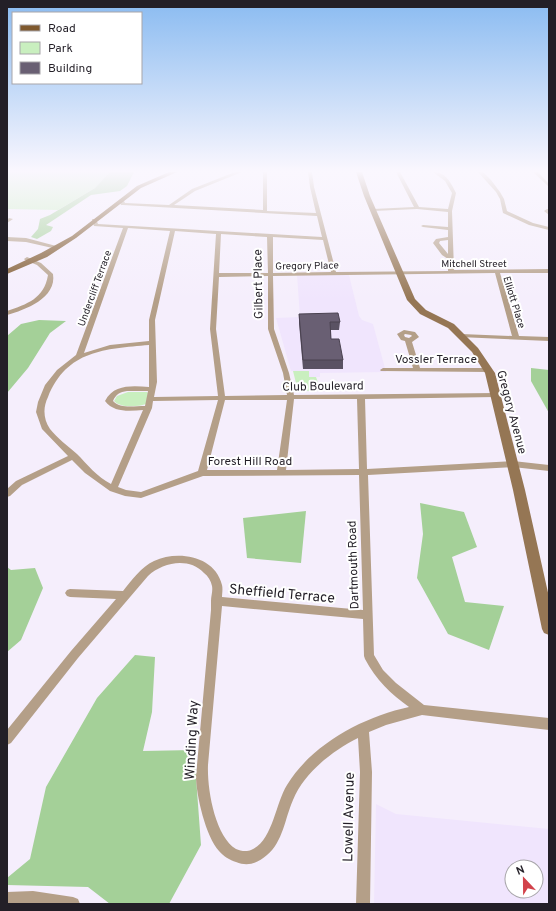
<svg xmlns="http://www.w3.org/2000/svg" width="556" height="911" font-family="Overpass,sans-serif">
<style>
.built{fill:#f0e5fd;fill-rule:evenodd}
.green{fill:#c9efbf}
.forest{fill:#a4d098}
.lines{fill:none;stroke-linecap:round;stroke-linejoin:round}
.minor{fill:#b49f88;fill-rule:evenodd}
.secondary{fill:#957654;fill-rule:evenodd}
.primary{fill:#7f592e;fill-rule:evenodd}
.wall{fill:#5a5263}
.building{fill:#695f73;stroke:#4a4250}
.labels{text-anchor:middle;stroke-width:4;stroke-linejoin:round;paint-order:stroke}
.far-street-label{font-size:10px;fill:#231f27;stroke:#fff}
.street-label{font-size:12px;fill:#231f27;stroke:#fff}
.near-street-label{font-size:14px;fill:#231f27;stroke:#fff}
</style>
<rect width="100%" height="100%" fill="#f5eefc"/>
<g class="built">
<path d="M297,275h52l10,41 3,4 11,4 13,48 -66,1v4h-11v-6h-18l-15,-53 24,-1z"/>
<path d="M376,804l20,10 153,15v75h-175zM512,867h24v24h-24z"/>
</g>
<g class="green">
<path d="M7,172h103l-15,16 -37,22 -51,-1z"/>
<path d="M293,371h16v6h7l5,14h-23z"/>
<path d="M128,392h19l1,1 -2,11c-9,3 -26,4 -32,-3l3,-5z"/>
</g>
<g class="forest">
<path d="M110,172h24l-7,14 -7,5 -29,4 -45,30 7,2 -2,4 -14,8 -6,-2 7,-8 2,-10 10,-4 45,-27z"/>
<path d="M39,320l27,1 -16,12 -22,35 -21,25v-57l14,-12z"/>
<path d="M531,368l18,2v43l-18,-32z"/>
<path d="M420,503l44,9 13,35 -25,10 13,45 39,4 -15,44 -41,-16 -31,-56 6,-44z"/>
<path d="M306,511l-5,52 -54,-5 -4,-40z"/>
<path d="M7,567l4,3 24,-2 8,20 -22,52 -14,12z"/>
<path d="M135,655l20,2 -3,55 -9,39 51,-1 7,95 -32,59h-59l-22,-17 -81,-2v-7l23,-19 16,-72 51,-89z"/>
</g>
<g class="lines">
<g class="minor">
<path d="M235,172h7l-47,19 -21,14 89,5v-38h4v39l49,2 -6,-26 -2,-15h4l2,15 22,85 112,-1v-12l-6,-4 -9,-12 3,-4 12,-2v-7l-25,-3 -2,-1 2,-1 25,2v-15l-31,-3 -44,2 -2,-1 2,-1 41,-2 -18,-35h4l19,35 29,2 4,-16 -7,-12 -12,-9c13,0 18,11 23,21l-4,18 2,59 95,-1v4h-49l19,63 30,1v4l-90,-4 -1,-1 3,-2 51,2 -17,-63 -222,3 1,53 15,44 5,22 202,-2 4,2 -4,2 -131,2 2,70 146,-8 36,4v6l-36,-4 -145,8 6,180 9,15 13,13 28,22 125,13v12l-127,-15 -36,10 -17,7 3,40 -2,132h-14l4,-132 -2,-34c-26,13 -54,35 -65,62 -8,18 -10,42 -26,55 -9,8 -19,12 -31,7 -6,-2 -13,-6 -17,-11 -13,-14 -23,-56 -23,-75l15,-166c0,-3 0,-6 0,-9 0,-5 2,-10 1,-15 -1,-5 -4,-10 -8,-13 -15,-16 -41,-11 -56,3l-70,82 -67,85 -4,2v-15l64,-79 45,-52 -46,-2 -3,-1 -2,-3 2,-3 3,-1 53,2c9,-11 18,-24 31,-30 24,-11 61,-5 68,24 1,4 0,9 0,12l141,13 -4,-135 -156,1 -62,22 -16,-2 -15,-5 -25,-18 -13,-13 -50,25 -12,11 -3,1v-8l9,-8 52,-25 -26,-27 -6,-17 2,-10 7,-17 12,-15 19,-15 47,-127 -29,-2 -2,-7h4l2,5 224,13 -5,-21 -194,-11h-2l-2,-5 4,-1 2,4 44,2 23,-16zM128,228l42,3 -21,89v21l-39,4 -26,8zM175,231l41,3 -6,95 8,67 -64,1 3,-15 -2,-62zM221,234l46,3 1,36h-49zM273,237l50,3 8,32 -58,1zM448,240v14l-9,-11 1,-2zM268,276v53l15,44 4,22 -62,1 -9,-67 3,-52zM149,345v42c-17,-1 -35,-3 -44,14 9,12 25,10 38,9l-32,74c-14,-7 -24,-20 -34,-30 -9,-8 -20,-16 -27,-25 -7,-10 -7,-22 -2,-32 19,-47 57,-48 101,-52zM127,391h21l-3,15c-11,0 -25,3 -32,-5 3,-7 7,-9 14,-10zM294,399h63l2,70 -73,1zM218,400l-20,71 -57,21 -15,-2 -8,-3 34,-79 1,-7zM225,400h62l-10,70h-70zM222,606l141,13 1,37 1,3c11,21 26,35 44,48 -46,10 -97,37 -122,78 -12,19 -14,56 -36,65 -4,2 -11,1 -15,-1 -21,-13 -29,-60 -28,-84z"/>
<path d="M478,172h5l8,8 9,12 4,7 3,12 26,12 16,4v3l-20,-5 -26,-12 -3,-14 -4,-7z"/>
<path d="M533,172h5l11,12v3z"/>
<path d="M547,209h2v6l-5,-4z"/>
<path d="M9,218l4,1 -6,4v-3z"/>
<path d="M7,237l19,1 34,9 -3,2 -31,-7 -19,-1z"/>
<path d="M27,257l14,6 12,11c4,24 -28,36 -46,41v-4c20,-7 37,-12 41,-36l-11,-10 -12,-5 -1,-1z"/>
<path d="M404,330l11,2 4,5 -7,5 8,26h68l3,2 -3,2 -107,-1 -1,-1 3,-2h30l-8,-27 -4,-1 -4,-6zM405,334l6,1 1,1 -3,2 -4,-1 -1,-2z"/>
<path d="M33,891l40,6 5,2 2,5h-73v-12z"/>
</g>
<path class="secondary" d="M356,172h6l8,24 45,103 11,11 28,14 24,24 17,25 30,117 24,107v38l-5,-2 -2,-4 -29,-139 -28,-117 -13,-21 -24,-24 -28,-14 -13,-14 -43,-104z"/>
<path class="primary" d="M169,172h8l-36,16 -65,50 -29,19 -40,17v-5l34,-16 31,-17 65,-50z"/>
</g>
<path class="wall" d="M299,314l41,8 -1,8h-8v9l12,21v9h-40l-4,-46z"/>
<path class="building" d="M338,313l2,9h-10l1,17h8l4,21h-40l-4,-46z"/>
<linearGradient id="sky" x2="0" y2="1"><stop stop-color="#8abbf1"/><stop offset="0.57" stop-color="#faf7fe"/><stop offset="1" stop-color="#faf7fe" stop-opacity="0"/></linearGradient>
<rect width="556" height="300" fill="url(#sky)"/>
<g class="labels">
<g class="far-street-label">
<text x="474" y="267">Mitchell Street</text>
<text transform="translate(307 265) rotate(-1)" y="4">Gregory Place</text>
<text transform="translate(94 288) rotate(-70)" y="4">Undercliff Terrace</text>
<text transform="translate(515 302) rotate(73)" y="4">Elliott Place</text>
</g>
<g class="street-label">
<text transform="translate(258 284) rotate(-91)" y="4">Gilbert Place</text>
<text x="436" y="363">Vossler Terrace</text>
<text transform="translate(323 386) rotate(-1)" y="4">Club Boulevard</text>
<text transform="translate(512 412) rotate(75)" y="4">Gregory Avenue</text>
<text x="250" y="465">Forest Hill Road</text>
<text transform="translate(353 565) rotate(-92)" y="4">Dartmouth Road</text>
</g>
<g class="near-street-label">
<text transform="translate(282 593) rotate(5)" y="5">Sheffield Terrace</text>
<text transform="translate(191 740) rotate(-87)" y="5">Winding Way</text>
<text transform="translate(348 817) rotate(-89)" y="5">Lowell Avenue</text>
</g>
</g>
<rect width="556" height="911" fill="none" stroke="#231f27" stroke-width="16"/>
<rect x="12" y="12" width="130" height="72" fill="#ffffff" stroke="#a7a5a9"/>
<rect x="20" y="25" width="20" height="6" fill="#7f592e" stroke="#a7a5a9"/>
<text x="48" y="32" font-size="12" fill="#231f27">Road</text>
<rect x="20" y="42" width="20" height="12" fill="#c9efbf" stroke="#a7a5a9"/>
<text x="48" y="52" font-size="12" fill="#231f27">Park</text>
<rect x="20" y="62" width="20" height="12" fill="#695f73" stroke="#a7a5a9"/>
<text x="48" y="72" font-size="12" fill="#231f27">Building</text>
<g transform="translate(524 879) rotate(338)"><circle r="19" fill="#ffffff" stroke="#a7a5a9"/>
<path d="M0-3L7 15L0 10L-7 15Z" fill="#d2424b"/>
<text y="-6" font-size="11" font-weight="bold" text-anchor="middle" fill="#231f27">N</text>
</g>
</svg>
